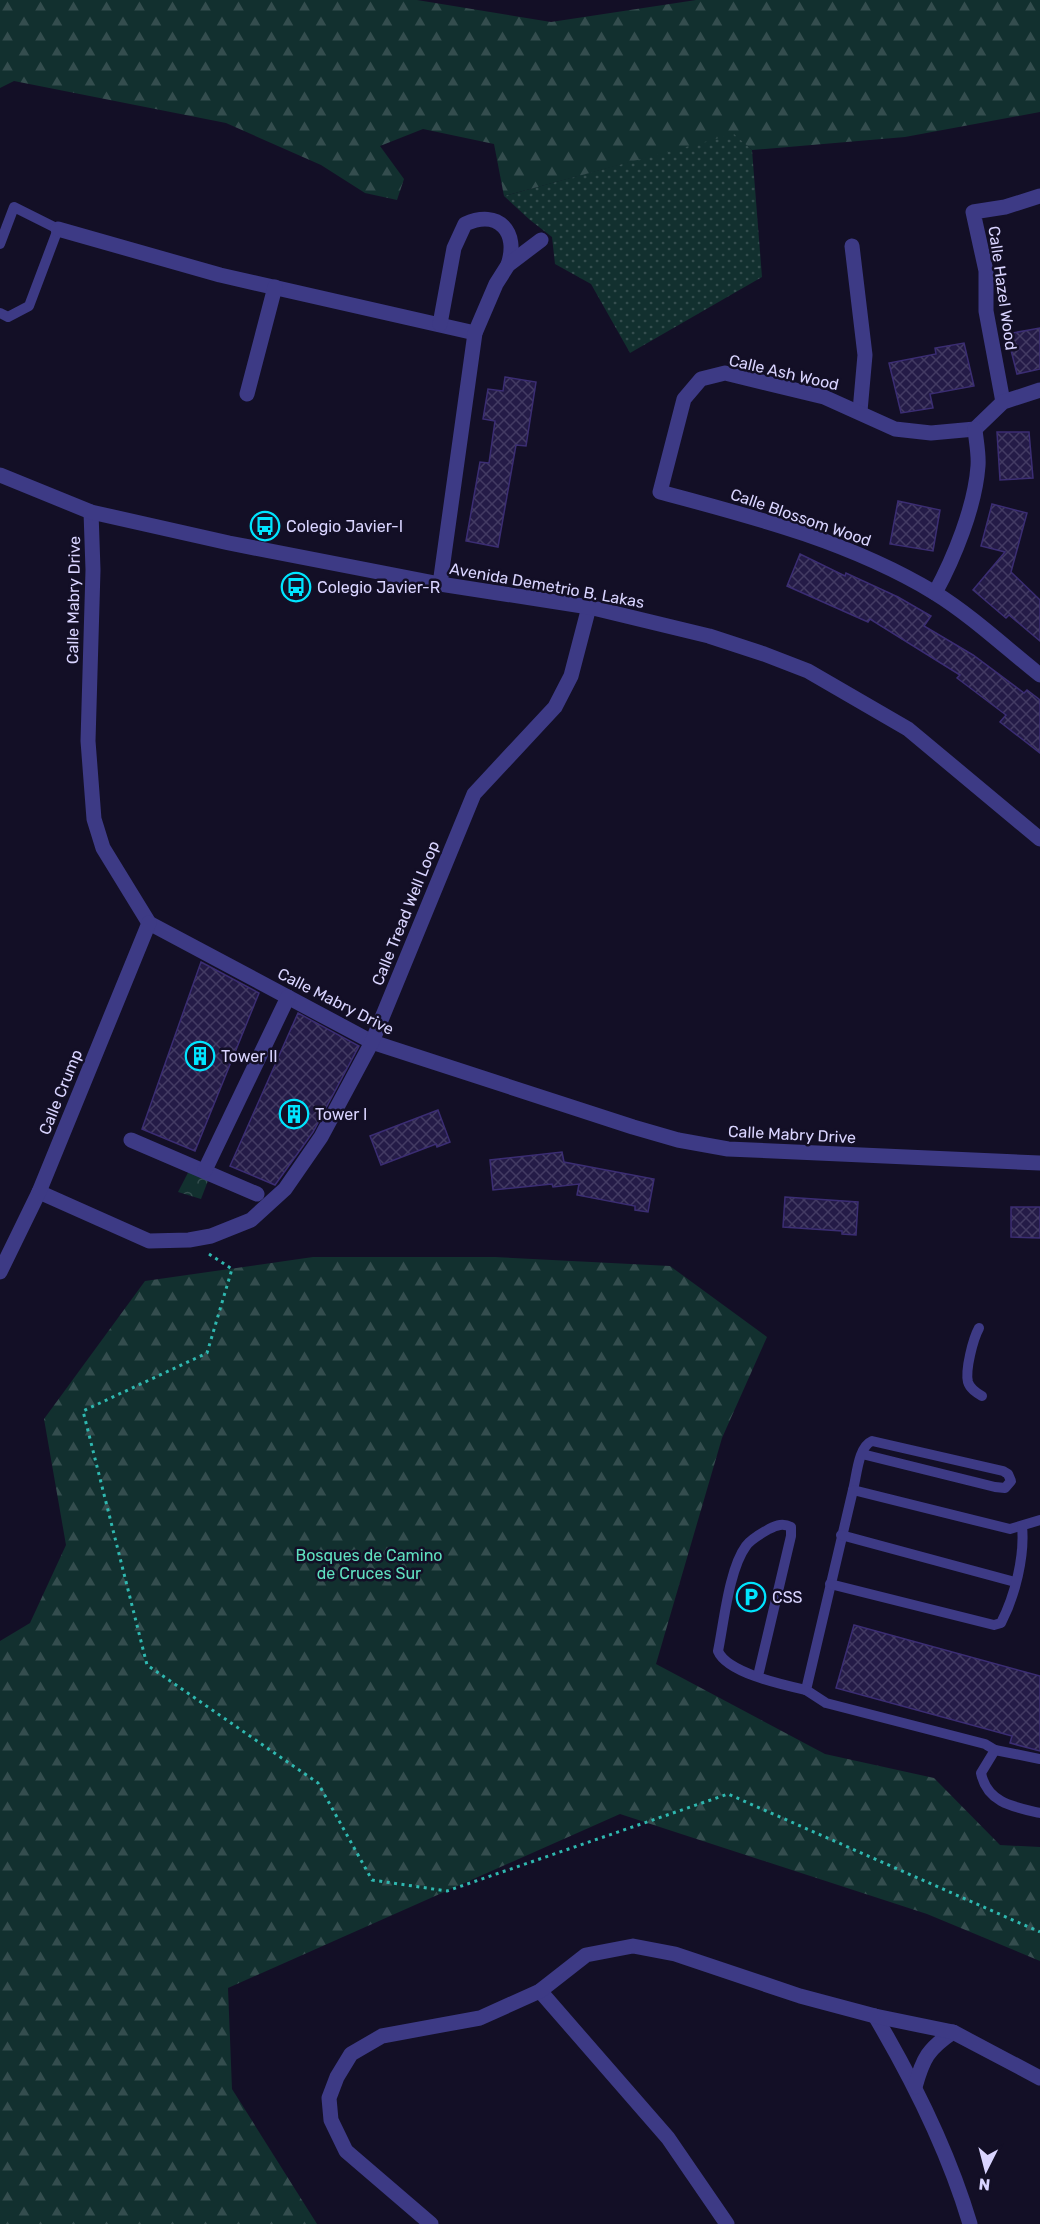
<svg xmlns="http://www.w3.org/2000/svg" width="1040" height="2224" font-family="Rubik,sans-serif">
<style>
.grass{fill:url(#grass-dots)}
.forest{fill:url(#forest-firs)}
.park{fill:url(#park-crowns)}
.building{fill:url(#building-cross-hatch);stroke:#3b2d73;stroke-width:1.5}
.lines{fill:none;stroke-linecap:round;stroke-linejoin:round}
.path{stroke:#2fb8b0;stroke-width:3;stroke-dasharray:3 4.5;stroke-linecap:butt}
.service{stroke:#3d3a85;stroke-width:10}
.minor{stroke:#3d3a85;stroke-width:15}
.tertiary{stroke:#3d3a85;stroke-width:15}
.labels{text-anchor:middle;stroke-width:5;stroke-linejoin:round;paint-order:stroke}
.street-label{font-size:16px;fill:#d9d4ff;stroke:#130f26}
.poi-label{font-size:16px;fill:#d9d4ff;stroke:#130f26;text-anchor:start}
.park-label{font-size:16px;fill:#5fe0c0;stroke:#130f26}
</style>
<defs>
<pattern id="grass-dots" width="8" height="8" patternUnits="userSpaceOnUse" patternTransform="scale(1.5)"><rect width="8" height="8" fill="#12302f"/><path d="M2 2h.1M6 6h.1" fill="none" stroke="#344d4e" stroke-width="1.8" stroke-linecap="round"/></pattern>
<pattern id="forest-firs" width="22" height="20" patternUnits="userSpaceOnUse" patternTransform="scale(1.5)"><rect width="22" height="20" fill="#12302f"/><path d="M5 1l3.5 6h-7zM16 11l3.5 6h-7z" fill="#344d4e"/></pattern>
<pattern id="park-crowns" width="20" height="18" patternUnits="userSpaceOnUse" patternTransform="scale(1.5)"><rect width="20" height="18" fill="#12302f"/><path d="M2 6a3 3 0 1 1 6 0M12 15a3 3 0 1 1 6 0" fill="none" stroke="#344d4e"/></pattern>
<pattern id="building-cross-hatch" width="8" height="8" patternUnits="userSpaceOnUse" patternTransform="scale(1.5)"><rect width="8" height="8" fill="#241b47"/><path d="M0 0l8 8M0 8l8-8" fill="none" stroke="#433b63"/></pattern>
</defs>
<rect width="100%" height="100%" fill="#130f26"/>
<path class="grass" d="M734,133l18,17 10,127 -132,76 -39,-69 -36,-20 -3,-27 -22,-17 -26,-24z"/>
<g class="forest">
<path d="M0,0h417l134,22 145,-22h344v112l-135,25 -153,13 -18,-16 -230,62 -10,-52 -71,-15 -43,17 24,33 -7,21 -32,-7 -44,-28 -95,-42 -212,-42 -14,7z"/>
<path d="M313,1257h182l175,9 97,71 -45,101 -66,226 169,90 109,24 66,67 40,2v114l-113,-47 -307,-100 -392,174 4,101 85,135h-317v-583l30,-18 36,-78 -22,-126 101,-138z"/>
</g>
<path class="park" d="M192,1165l19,8 -10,26 -23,-7z"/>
<g class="building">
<path d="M1040,328v41l-23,5 -10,-40z"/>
<path d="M964,343l10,43 -44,8 3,14 -32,5 -12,-50 47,-9 -1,-6z"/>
<path d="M505,377l31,5 -10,64 -10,-1 -18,102 -32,-6 14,-79 9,1 6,-42 -12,-2 5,-30 15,2z"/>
<path d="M997,432h32l4,46 -33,2z"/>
<path d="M898,501l42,9 -7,41 -43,-7z"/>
<path d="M992,504l35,9 -16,59 29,28v41l-31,-26 -3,3 -33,-28 32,-38 -24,-6z"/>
<path d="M800,554l45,22 1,-3 52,24 33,19 -7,10 49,29 51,38 3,-3 13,10v53l-40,-31 6,-7 -49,-37 3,-3 -90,-56 -2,3 -81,-36z"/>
<path d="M201,962l58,31 -64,158 -53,-22z"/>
<path d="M298,1013l61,33 -46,86 -38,53 -45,-19z"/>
<path d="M438,1110l12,32 -13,5 -1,-3 -55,21 -11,-29z"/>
<path d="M562,1152l2,10 90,17 -6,33 -13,-2v-4l-58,-11 2,-11 -26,3 -1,-3 -59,6 -3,-30z"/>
<path d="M785,1197l73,5 -2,33 -14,-1v-3l-59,-4z"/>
<path d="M1011,1207h29v31l-29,-1z"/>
<path d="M854,1625l186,51v75l-30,-8 2,-7 -176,-48z"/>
</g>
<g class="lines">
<path class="path" d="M209,1254l23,15 -25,84 -124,58 64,254 171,118 54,97 75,11 281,-97 312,138"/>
<g class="service">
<path d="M0,244l14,-37 44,22 -29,77 -21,11 -8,-4"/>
<path d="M979,1328c-6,11 -14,42 -11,54 2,7 9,11 14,14"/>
<path d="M853,1490c4,-15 5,-43 19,-49l131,30 5,3 3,7 -6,7 -10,-1 -133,-33"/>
<path d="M1040,1520l-30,9 -157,-39 -47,200 20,13 159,41 10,6 45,9"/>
<path d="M841,1535l174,47"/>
<path d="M830,1584l164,41 7,-2c14,-27 24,-67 21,-97"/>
<path d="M758,1676l33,-140v-9c-8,-4 -14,-2 -22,2 -7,4 -18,10 -23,17 -17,23 -22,76 -28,105 9,22 66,34 88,39"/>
<path d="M995,1750l-14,23c6,30 33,34 59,40"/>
</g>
<g class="minor">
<path d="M58,229l162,46 255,58"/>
<path d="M852,246l13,109 -5,56"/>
<path d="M440,324l14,-76 11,-24c34,-15 54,8 43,41"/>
<path d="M247,394l28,-107"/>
<path d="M1003,402l-17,-91v-40l-13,-59 32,-5 35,-11"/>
<path d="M975,429l-44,4 -36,-4 -71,-32 -99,-24 -24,6 -17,20 -24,93c94,25 191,50 275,101 37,23 71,55 105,82"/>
<path d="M975,429l28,-27 37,-12"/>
<path d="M91,512l2,58 -5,171 6,78 9,29 46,75 223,119 261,85 45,13 50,9 312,14"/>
<path d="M440,584l35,-251 21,-49 12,-19 33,-25"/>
<path d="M935,593c19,-35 40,-86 43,-127 1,-12 -2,-25 -3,-37"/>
<path d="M131,1140l126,54"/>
<path d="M205,1170l83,-173"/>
<path d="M39,1192l110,49 40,-1 22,-4 40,-16 34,-31 36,-52 51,-95 102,-248 81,-87 16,-31 18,-69"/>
<path d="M0,1272l39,-80 110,-269"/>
<path d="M540,1991l128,147 59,86"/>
<path d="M875,2016c39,66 73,134 95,208"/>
<path d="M915,2087c8,-29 13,-38 38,-55"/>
<path d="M431,2224l-85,-73 -15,-31 -2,-22 8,-21 14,-23 31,-18 98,-18 60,-27 46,-36 47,-9 42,8 125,42 75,20 78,16 87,46"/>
</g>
<path class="tertiary" d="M0,475l91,37 138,31 211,41 149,23 120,29 55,18 44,17 100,58 132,110"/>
</g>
<defs>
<g id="bus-ring" transform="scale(1.5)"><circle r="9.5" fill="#130f26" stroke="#00e5ff" stroke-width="1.5"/><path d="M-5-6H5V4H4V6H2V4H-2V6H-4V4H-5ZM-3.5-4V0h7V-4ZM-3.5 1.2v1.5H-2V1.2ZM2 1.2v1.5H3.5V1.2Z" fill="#00e5ff"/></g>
<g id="building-ring" transform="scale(1.5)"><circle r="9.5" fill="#130f26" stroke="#00e5ff" stroke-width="1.5"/><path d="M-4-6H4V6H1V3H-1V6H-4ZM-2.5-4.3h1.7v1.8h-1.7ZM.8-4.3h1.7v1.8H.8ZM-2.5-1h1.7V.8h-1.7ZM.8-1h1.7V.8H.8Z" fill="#00e5ff"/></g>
<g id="parking-ring" transform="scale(1.5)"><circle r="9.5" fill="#130f26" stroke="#00e5ff" stroke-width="1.5"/><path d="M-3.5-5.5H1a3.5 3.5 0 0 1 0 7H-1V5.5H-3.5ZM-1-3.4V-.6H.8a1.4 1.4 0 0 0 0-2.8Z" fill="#00e5ff"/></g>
</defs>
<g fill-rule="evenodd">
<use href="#bus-ring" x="265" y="526"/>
<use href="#bus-ring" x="296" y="587"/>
<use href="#building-ring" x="200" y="1056"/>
<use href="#building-ring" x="294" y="1114"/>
<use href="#parking-ring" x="751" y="1597"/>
</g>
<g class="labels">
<g class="street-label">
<text transform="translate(1003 288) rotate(82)" y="6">Calle Hazel Wood</text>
<text transform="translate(784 372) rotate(13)" y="6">Calle Ash Wood</text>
<text transform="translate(801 517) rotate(19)" y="6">Calle Blossom Wood</text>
<text transform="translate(547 585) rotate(10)" y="6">Avenida Demetrio B. Lakas</text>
<text transform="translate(73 600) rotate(-89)" y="6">Calle Mabry Drive</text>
<text transform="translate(405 913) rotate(-68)" y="6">Calle Tread Well Loop</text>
<text transform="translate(336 1001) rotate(27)" y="6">Calle Mabry Drive</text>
<text transform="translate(60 1092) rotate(-68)" y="6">Calle Crump</text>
<text transform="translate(792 1134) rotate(3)" y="6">Calle Mabry Drive</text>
</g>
<g class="poi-label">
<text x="286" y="532">Colegio Javier-I</text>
<text x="317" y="593">Colegio Javier-R</text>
<text x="221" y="1062">Tower II</text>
<text x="315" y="1120">Tower I</text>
<text x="772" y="1603">CSS</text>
</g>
<g class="park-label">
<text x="369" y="1561">Bosques de Camino<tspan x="369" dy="18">de Cruces Sur</tspan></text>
</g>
</g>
<g transform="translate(986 2170) rotate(186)" stroke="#130f26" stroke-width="4.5" paint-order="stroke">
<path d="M0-4.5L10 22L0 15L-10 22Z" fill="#d9d4ff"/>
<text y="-9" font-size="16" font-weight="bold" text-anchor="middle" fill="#d9d4ff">N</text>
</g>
</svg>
